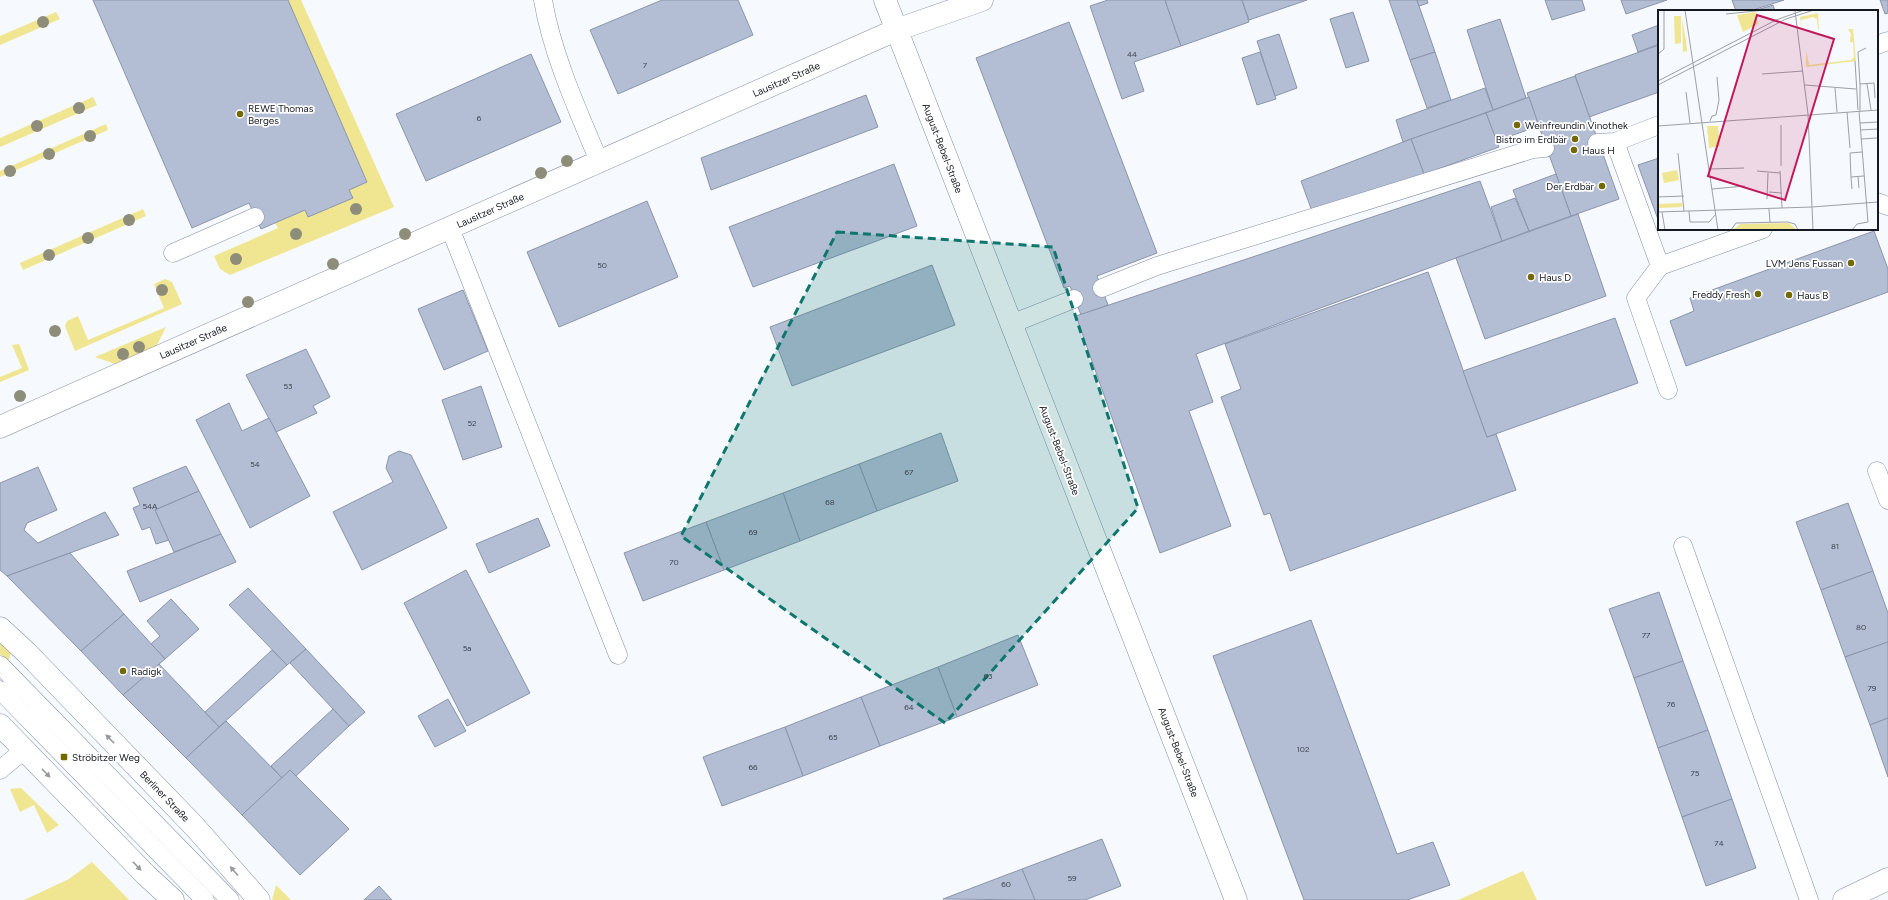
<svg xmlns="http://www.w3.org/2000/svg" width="1888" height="900" font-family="Figtree,sans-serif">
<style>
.green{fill:#f0e590}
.building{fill:#b3bed5;stroke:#8a95ab}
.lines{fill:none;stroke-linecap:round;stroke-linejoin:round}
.service-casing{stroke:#838ea4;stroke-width:19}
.minor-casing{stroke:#838ea4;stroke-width:23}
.service{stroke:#fff;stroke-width:18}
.minor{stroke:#fff;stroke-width:22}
.tree{fill:#8e8d7a}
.oneway{fill:#96989b}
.marked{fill:#0f766e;fill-opacity:0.2;stroke:#0f766e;stroke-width:3;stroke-dasharray:8 5;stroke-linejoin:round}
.poi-dot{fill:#746900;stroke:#fff;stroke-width:1.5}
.labels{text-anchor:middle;stroke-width:3.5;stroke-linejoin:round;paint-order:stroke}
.number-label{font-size:8px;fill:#3c424e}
.street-label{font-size:10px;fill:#151921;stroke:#fff}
.poi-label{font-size:10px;fill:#151921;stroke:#fff;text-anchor:start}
.inset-road{fill:none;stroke:#9c9fa5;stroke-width:1}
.view{fill:#c2185b;fill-opacity:0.15;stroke:#c2185b;stroke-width:2}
.inset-edge{fill:none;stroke:#151921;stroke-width:2}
</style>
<rect width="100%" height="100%" fill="#f6f9fd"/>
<g class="green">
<path d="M288,0h13l93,207 -164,68 -10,-6 -6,-13 64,-28 -3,-5 30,-13 3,7 44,-19 -3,-8 18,-8z"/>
<path d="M56,12l4,7 -60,26v-9z"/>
<path d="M93,97l4,8 -97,42v-9z"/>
<path d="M106,124l2,6 -108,47v-6z"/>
<path d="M143,209l3,7 -123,54 -3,-7z"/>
<path d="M165,279l7,3 10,22 -107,47 -10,-25 2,-5 11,-5 10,24 76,-32 -10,-24z"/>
<path d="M166,327l-10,20 -41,17 -20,-7z"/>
<path d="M19,344l10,26 -29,12v-5l22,-9 -10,-23z"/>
<path d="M0,642l11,11 -3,9 -8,-8z"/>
<path d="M21,788l38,37 -12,8 -13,-28 -14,7 -10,-23z"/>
<path d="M92,862l37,38h-105l45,-21z"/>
<path d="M1523,871l14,29h-79z"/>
<path d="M276,885l15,15h-19z"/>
</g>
<g class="building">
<path d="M93,0h195l79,182 -18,8 4,8 -45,19 -3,-7 -44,19 -12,-26 -57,25z"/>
<path d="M662,0h76l15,35 -135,59 -28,-64z"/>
<path d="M1108,0h57l16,46 -47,16 10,29 -22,8 -32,-93z"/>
<path d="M1165,0h77l7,22 -68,24z"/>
<path d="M1242,0h65l-58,20z"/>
<path d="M1389,0h28l18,52 -25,8z"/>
<path d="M1417,0h10l1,3 -9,3z"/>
<path d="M1545,0h37l3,10 -33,10z"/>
<path d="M1621,0h46l-41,14z"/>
<path d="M1732,0h52l-34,11h-14z"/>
<path d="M1880,0h8v13l-3,1z"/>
<path d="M1773,5l2,6h-21z"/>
<path d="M1353,12l16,49 -23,7 -16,-49z"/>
<path d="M1500,19l26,79 -33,12 -26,-80z"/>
<path d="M1069,22l88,231 -60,23 11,29 -27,10 -11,-29 -6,2 -88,-230z"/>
<path d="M1659,25v19l-21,8 -6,-17z"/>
<path d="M1279,34l18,54 -22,8 -18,-55z"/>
<path d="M1659,45v47l-70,25 -14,-42z"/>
<path d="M1260,52l16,47 -19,6 -15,-47z"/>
<path d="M1435,52l16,48 -24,8 -17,-48z"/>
<path d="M531,54l30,68 -135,59 -30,-67z"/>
<path d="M1575,76l44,123 -48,17 -44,-123z"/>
<path d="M1485,88l8,22 -90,32 -7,-22z"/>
<path d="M866,95l12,32 -167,63 -10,-32z"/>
<path d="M1529,97l10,29 -43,15 -10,-28z"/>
<path d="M1486,113l13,34 -75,27 -13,-35z"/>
<path d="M1411,139l13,35 -111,40 -12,-33z"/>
<path d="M1659,158v64l-21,-57z"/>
<path d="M894,164l23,62 -164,61 -24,-60z"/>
<path d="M1556,174l15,42 -42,15 -16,-41z"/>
<path d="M1480,181l22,60 -306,113 17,48 -24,9 42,115 -71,27 -84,-237z"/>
<path d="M1515,198l14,33 -27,10 -11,-34z"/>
<path d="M647,201l31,76 -119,50 -32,-75z"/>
<path d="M1578,214l28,82 -121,43 -29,-81z"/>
<path d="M1874,231l14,38v23l-202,74 -16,-45 24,-10 -4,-13z"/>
<path d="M932,265l23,60 -163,61 -22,-59z"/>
<path d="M1428,272l59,165 9,-3 20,56 -226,81 -20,-58 -6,2 -43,-118 20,-8 -16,-45z"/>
<path d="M463,290l25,61 -44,19 -26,-61z"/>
<path d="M1615,318l23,65 -151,54 -24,-66z"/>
<path d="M306,349l24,48 -17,9 4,7 -41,19 -30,-57z"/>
<path d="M481,386l21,61 -39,13 -21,-60z"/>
<path d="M229,403l13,28 27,-13 41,78 -60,32 -54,-108z"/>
<path d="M941,433l17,48 -81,30 -18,-47z"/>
<path d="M399,451l12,4 36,73 -85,42 -29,-58 60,-30 -7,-14 3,-12z"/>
<path d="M859,464l18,47 -77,30 -17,-48z"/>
<path d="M186,466l13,25 -44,19 14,30 -13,4 -6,-17 -8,3 -9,-22 7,-3 -7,-17z"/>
<path d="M38,467l19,43 -30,13 -3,7 14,13 67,-31 14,23 -112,41 -7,-6v-87z"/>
<path d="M199,491l22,43 -47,18 -19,-42z"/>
<path d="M783,493l17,48 -76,29 -18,-48z"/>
<path d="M1848,503l25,68 -52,19 -25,-68z"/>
<path d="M538,518l12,28 -61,27 -13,-29z"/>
<path d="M706,522l18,48 -81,31 -19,-48z"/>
<path d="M221,534l15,28 -96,40 -13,-31z"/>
<path d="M70,553l54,61 -43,37 -74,-75z"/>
<path d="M466,570l64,123 -63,33 -63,-123z"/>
<path d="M1873,571l15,42v29l-43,15 -24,-67z"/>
<path d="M248,588l58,61 -19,16 -58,-60z"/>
<path d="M1659,592l24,69 -49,17 -25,-69z"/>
<path d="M171,599l28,30 -34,30 -14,-15 9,-8 -13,-15z"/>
<path d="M124,614l41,45 -42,36 -42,-44z"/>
<path d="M1311,620l86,234 36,-12 17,43 -43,15h-103l-91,-244z"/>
<path d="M1018,635l20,50 -81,32 -19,-50z"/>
<path d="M1888,642v76l-18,7 -25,-68z"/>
<path d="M306,649l59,63 -16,14 -59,-63z"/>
<path d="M272,650l15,15 -68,62 -14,-15z"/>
<path d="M1683,661l25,69 -50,18 -24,-70z"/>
<path d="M159,664l60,63 -33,31 -63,-63z"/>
<path d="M938,667l19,50 -77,29 -19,-49z"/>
<path d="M861,697l19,49 -77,30 -18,-49z"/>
<path d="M448,699l18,32 -31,16 -17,-31z"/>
<path d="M333,709l16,17 -53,50 -6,-6 -8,8 -11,-12z"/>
<path d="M1888,718v59l-18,-52z"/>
<path d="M226,721l56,57 -40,37 -56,-57z"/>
<path d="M785,727l18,49 -81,30 -19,-49z"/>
<path d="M1708,730l24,69 -50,18 -24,-69z"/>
<path d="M290,770l59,59 -49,46 -58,-60z"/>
<path d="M1732,799l24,69 -50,18 -24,-69z"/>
<path d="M1102,839l19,47 -36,14h-50l-13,-31z"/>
<path d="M1022,869l13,31 -92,-1z"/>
<path d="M379,886l13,14h-28z"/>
</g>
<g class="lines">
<g class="service-casing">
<g id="service">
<path d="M543,0c9,54 35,111 56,161"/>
<path d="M1877,45l11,-4"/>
<path d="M1615,142l45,124 -24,32 32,92"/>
<path d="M1597,143l18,-1 44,-17"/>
<path d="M1877,202l11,4"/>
<path d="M450,228l168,427"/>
<path d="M173,253l82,-36"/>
<path d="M1660,266l103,-37"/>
<path d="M1102,288l55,-22 376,-117 12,-1"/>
<path d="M1011,324l63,-25"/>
<path d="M1877,471l11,29"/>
<path d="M1683,546l126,354"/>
<path d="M0,665l230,235"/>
<path d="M0,690l205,210"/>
<path d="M0,770l24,-20"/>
</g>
</g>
<g class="minor-casing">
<g id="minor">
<path d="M885,0l351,900"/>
<path d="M0,427l896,-397 86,-30"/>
<path d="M0,628l27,25 168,174 64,73"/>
<path d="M0,725l146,150 27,25"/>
<path d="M1844,900l44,-21"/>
</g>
</g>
<use href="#service" class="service"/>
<use href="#minor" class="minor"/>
</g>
<g class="tree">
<circle cx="43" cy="22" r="6"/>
<circle cx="79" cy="108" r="6"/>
<circle cx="37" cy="126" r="6"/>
<circle cx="90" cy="136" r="6"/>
<circle cx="49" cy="154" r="6"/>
<circle cx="567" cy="161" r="6"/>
<circle cx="10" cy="171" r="6"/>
<circle cx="541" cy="173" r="6"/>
<circle cx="356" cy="209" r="6"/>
<circle cx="129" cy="220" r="6"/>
<circle cx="296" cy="234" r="6"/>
<circle cx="405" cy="234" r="6"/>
<circle cx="88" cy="238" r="6"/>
<circle cx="49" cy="255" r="6"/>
<circle cx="236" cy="259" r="6"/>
<circle cx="333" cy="264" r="6"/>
<circle cx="162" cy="290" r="6"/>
<circle cx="248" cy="302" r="6"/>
<circle cx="55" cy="331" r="6"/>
<circle cx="139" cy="347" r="6"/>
<circle cx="123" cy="354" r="6"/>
<circle cx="20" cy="396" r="6"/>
</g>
<defs><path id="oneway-solid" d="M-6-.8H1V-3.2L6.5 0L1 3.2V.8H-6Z"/></defs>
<g class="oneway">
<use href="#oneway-solid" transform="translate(110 739) rotate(-134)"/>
<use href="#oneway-solid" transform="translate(46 773) rotate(46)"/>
<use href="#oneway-solid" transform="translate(137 866) rotate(46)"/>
<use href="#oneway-solid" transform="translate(234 871) rotate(-131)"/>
</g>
<path class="marked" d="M837,232l216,15 85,261 -193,215 -264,-187z"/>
<g class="poi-dot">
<circle cx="240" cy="114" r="4"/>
<circle cx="1517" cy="125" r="4"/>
<circle cx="1575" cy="139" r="4"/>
<circle cx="1574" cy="150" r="4"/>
<circle cx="1602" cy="186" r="4"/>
<circle cx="1851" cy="263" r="4"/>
<circle cx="1531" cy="277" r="4"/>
<circle cx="1758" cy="294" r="4"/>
<circle cx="1789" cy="295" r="4"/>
<circle cx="123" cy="671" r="4"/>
<rect x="60" y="753" width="8" height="8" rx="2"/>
</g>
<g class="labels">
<g class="number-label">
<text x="1132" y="57">44</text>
<text x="645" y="68">7</text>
<text x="479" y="121">6</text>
<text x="602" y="268">50</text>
<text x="288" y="389">53</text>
<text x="472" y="426">52</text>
<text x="255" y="467">54</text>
<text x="909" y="475">67</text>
<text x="830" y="505">68</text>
<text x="150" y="509">54A</text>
<text x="753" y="535">69</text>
<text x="1835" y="549">81</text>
<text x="674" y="565">70</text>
<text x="1861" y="630">80</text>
<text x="1646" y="638">77</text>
<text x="467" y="651">5a</text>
<text x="988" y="679">63</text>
<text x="1872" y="691">79</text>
<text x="1671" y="707">76</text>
<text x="909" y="710">64</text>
<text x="833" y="740">65</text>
<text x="1303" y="752">102</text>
<text x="753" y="770">66</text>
<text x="1695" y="776">75</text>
<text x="1719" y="846">74</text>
<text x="1072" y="881">59</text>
<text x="1006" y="887">60</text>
</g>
<g class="street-label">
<text transform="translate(786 79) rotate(-24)" y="4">Lausitzer Straße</text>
<text transform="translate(943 148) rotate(69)" y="4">August-Bebel-Straße</text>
<text transform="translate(490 210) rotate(-24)" y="4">Lausitzer Straße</text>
<text transform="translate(193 341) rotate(-24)" y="4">Lausitzer Straße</text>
<text transform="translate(1060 450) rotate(69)" y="4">August-Bebel-Straße</text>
<text transform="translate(1179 752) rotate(69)" y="4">August-Bebel-Straße</text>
<text transform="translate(165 796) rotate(46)" y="4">Berliner Straße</text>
</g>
<g class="poi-label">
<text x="248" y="112">REWE Thomas<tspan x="248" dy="12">Berges</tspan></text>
<text x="1525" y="129">Weinfreundin Vinothek</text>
<text x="1567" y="143" text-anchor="end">Bistro im Erdbär</text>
<text x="1582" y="154">Haus H</text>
<text x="1594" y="190" text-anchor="end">Der Erdbär</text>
<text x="1843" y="267" text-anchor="end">LVM Jens Fussan</text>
<text x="1539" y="281">Haus D</text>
<text x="1750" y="298" text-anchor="end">Freddy Fresh</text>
<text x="1797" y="299">Haus B</text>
<text x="131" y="675">Radigk</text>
<text x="72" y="761">Ströbitzer Weg</text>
</g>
</g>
<g transform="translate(1658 10)">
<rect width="220" height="220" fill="#f6f9fd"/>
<path d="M98,2l2,12 -15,8 -6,-17zM160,3l1,16h-3h2l-1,-10 -4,-2 -12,3 1,11h3h-3l-2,-14zM16,6h7v27l-6,1zM24,8l4,23 1,10 -4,1zM190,19h5l3,32 -50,6v-17l3,15 42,-5 3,-3 -1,-15h-3l1,-8zM49,116h11l2,20 -11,2zM19,160l2,10 -15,3 -2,-10zM24,193v4l-24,1v-4zM131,213l8,7h-64l7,-6z" fill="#f0e590"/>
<path class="inset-road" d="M27,0l33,220M137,1l13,103 5,116M68,4l39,-4M0,44l6,-5v-39M197,51l3,49M104,64l41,-3M0,71l118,-61 28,-10M202,74l-2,-32 8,-4M209,74l4,26M0,75l128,-66 28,-9M147,75l51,4M177,78l2,24M28,82l4,31M202,101v-27l14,-1 1,15M189,102l3,36M52,111l2,-5 4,-1 3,-15 -2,-23M202,113l18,-1M123,115v41M0,116l220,-16M202,120l18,-1M203,129l16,-1M204,142l-12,1 1,24 13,-1M20,143l6,58M51,159l35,-1M99,161l23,2M122,161l2,37M200,166l1,12M193,167l1,12M54,179l33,-3M111,182l12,1M0,187l26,-1M109,189l1,-26M111,199l1,13M31,201l1,11h19l7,-8M0,202l154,-5 66,-5M4,202l3,18M73,220l5,-7 52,-1 7,2 3,6M194,220l5,-6 11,-2 -9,-111"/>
<path class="view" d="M99,5l77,24 -49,161 -77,-24z"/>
<rect width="220" height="220" class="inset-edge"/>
</g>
</svg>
